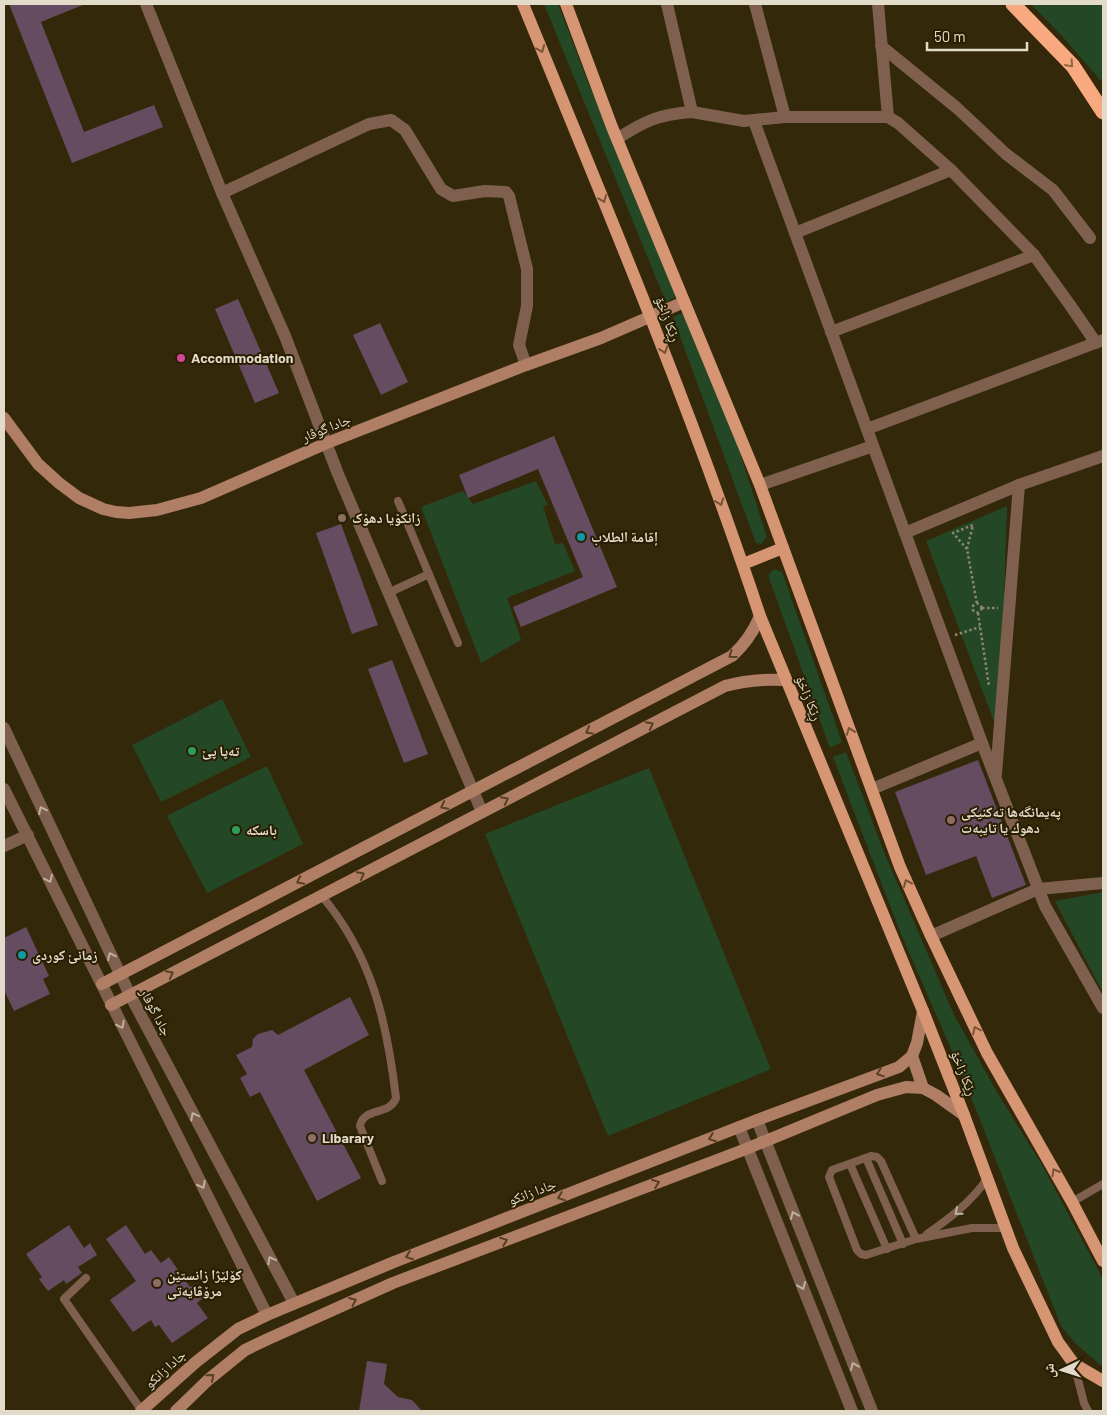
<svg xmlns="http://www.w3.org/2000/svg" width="1107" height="1415" font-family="Barlow,'Noto Naskh Arabic',sans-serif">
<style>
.green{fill:#244826}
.building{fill:#664c61}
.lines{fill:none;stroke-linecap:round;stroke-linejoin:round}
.path{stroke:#8e856d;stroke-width:2.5;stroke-dasharray:2.5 2.5;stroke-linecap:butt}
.lane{stroke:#7f604f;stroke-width:8}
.street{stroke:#7f604f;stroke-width:12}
.secondary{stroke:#b07e64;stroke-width:12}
.primary{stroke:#d69573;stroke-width:12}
.highway{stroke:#f8a980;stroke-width:15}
.oneway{stroke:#775434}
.oneway2{stroke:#906440}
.oneway3{stroke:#584024}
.oneway4{stroke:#bfb09f}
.hotel-dot{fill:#d1479c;stroke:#291e01;stroke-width:2}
.education-dot{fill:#8d6e63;stroke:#291e01;stroke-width:2}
.culture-dot{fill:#0f9aa8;stroke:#291e01;stroke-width:2}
.leisure-dot{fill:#2e9e5b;stroke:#291e01;stroke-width:2}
.labels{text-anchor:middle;stroke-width:4;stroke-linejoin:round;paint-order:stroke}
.street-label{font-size:14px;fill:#e2dbca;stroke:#291e01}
.poi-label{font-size:14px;font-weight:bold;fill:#e2dbca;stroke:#291e01;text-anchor:start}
</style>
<rect width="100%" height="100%" fill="#332809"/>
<g class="green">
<path d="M544,4h14l30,78 91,213 -13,7z"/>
<path d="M1031,4h72v79l-41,-47z"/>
<path d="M685,312l52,132 30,93 -6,7 -5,-1 -83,-226z"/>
<path d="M536,481l12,24 -5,1 12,38 8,-1 12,28 -68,27 14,42 -40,23 -60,-156 42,-16 10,13z"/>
<path d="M1007,506l-7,214 -4,3 -3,-4 -67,-178z"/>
<path d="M774,569l8,3 60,170 -12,6 -62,-173z"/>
<path d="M222,699l29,58 -90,45 -29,-57z"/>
<path d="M846,752l38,100 70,163 44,79 44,71 61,114v88l-26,-22 -16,-19 -99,-252 -61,-140 -68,-177z"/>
<path d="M267,766l36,78 -96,49 -40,-77z"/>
<path d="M649,768l122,301 -163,67 -123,-302z"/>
<path d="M1103,892v101l-48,-92z"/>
</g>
<g class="building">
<path d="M9,4h76l-44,18 43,110 70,-27 9,22 -91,36z"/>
<path d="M238,299l41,94 -24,10 -40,-94z"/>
<path d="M380,323l28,59 -27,13 -28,-60z"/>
<path d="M554,436l63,151 -96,40 -8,-20 70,-30 -45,-108 -70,29 -9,-23z"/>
<path d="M341,524l37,101 -26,9 -36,-101z"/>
<path d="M392,660l36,94 -24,9 -36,-94z"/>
<path d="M978,760l48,125 -34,13 -16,-42 -50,19 -31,-83z"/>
<path d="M26,927l23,49 -6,3 7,15 -36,17 -10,-21v-52z"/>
<path d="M350,997l19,38 -65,35 57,108 -44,23 -57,-109 -10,5 -10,-19 7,-4 -11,-19 16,-8 1,-8 5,-5 14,-4 6,5z"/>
<path d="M69,1225l15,23 6,-5 7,12 -19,12 4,6 -16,11 -2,-4 -16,11 -9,-12 3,-2 -16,-23z"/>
<path d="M126,1225l19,29 6,-4 10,13 8,-6 21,30 4,-2 9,13 -6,5 11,15 -36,25 -13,-18 -4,2 -4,-7 -18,12 -23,-32 26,-19 -30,-42z"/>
<path d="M367,1361l20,3 -3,20 14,13 14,3 10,11h-63z"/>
</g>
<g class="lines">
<g class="path">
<path d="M967,549l6,-24 -20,8 14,16 10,55"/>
<circle cx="977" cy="608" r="4.5"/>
<path d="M982,608h16"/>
<path d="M978,613l11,73"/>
<path d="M955,635l25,-8"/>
</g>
<g class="lane">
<path d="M398,501l60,142"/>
<path d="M388,593l41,-19"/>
<path d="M321,895c51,60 66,127 75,203 -6,18 -33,9 -36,28l22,55"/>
<path d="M871,1156l6,1 4,4 35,78 -50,16 -5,-1 -4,-4 -28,-73 3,-7z"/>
<path d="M866,1158l37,86"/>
<path d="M850,1164l37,85"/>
<path d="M1072,1202l31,-18"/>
<path d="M927,1234c23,-16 43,-31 60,-55"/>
<path d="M916,1239l56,-11h34"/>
<path d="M86,1278l-22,21 78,112"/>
<path d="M1074,1364l10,39 4,8"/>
</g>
<g class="street">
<path d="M146,4l76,189 63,143 53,138 144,338"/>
<path d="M667,4l25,108 52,9 41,-4h103l10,6 53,47 83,85 36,50 26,38"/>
<path d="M755,4l30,113"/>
<path d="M878,4l10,113"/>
<path d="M881,46l76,62 49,46 47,36 37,48"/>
<path d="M754,121l228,622 63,163 58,102"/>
<path d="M617,139c27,-18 43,-25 75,-27"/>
<path d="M222,193l147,-69 22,-4 14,10 36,59 12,7 32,-5 21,1 3,4 18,73v37l-8,39 7,20"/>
<path d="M795,233l156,-63"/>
<path d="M831,332l203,-77"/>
<path d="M867,429l236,-89"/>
<path d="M760,485l113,-39"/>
<path d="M905,533l114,-48 84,-29"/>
<path d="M4,728l126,267 164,308"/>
<path d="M996,774l23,-289"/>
<path d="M4,789l263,526"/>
<path d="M872,789l110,-46"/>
<path d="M4,846l24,-11"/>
<path d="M931,936l107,-47 65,-6"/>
<path d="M757,1120l115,291"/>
<path d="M739,1127l113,284"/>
</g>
<g class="secondary">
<path d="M4,418l34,46 21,19 20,15 24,11 13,3 13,1 28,-3 44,-12 126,-55 199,-78 75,-27 83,-36"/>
<path d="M102,984l630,-328c13,-12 21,-23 28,-40"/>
<path d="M111,1005l614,-319c21,-6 39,-7 60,-6"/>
<path d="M912,1056l11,32"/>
<path d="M141,1411l55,-49 42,-33 29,-14 127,-53 363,-142 142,-53 13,-11 5,-13 6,-32"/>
<path d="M176,1411l32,-31 37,-30 23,-11 125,-56 353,-134 131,-54 29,-8 17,1 13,7 28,20"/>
</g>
<g class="primary">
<path d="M523,4c83,202 168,404 237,612l163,395 41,104 49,133 45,94 16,22 29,17"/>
<path d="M566,4l46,123 148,358 140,382 31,69 56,117 85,149 31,59"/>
<path d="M743,564l40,-16"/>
</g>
<path class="highway" d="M1013,4l60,62 30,46"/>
</g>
<defs><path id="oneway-chevron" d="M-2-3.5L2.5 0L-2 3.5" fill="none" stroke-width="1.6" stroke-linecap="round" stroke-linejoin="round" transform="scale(1.25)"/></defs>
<g class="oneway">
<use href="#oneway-chevron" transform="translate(541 49) rotate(68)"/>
<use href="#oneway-chevron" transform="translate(603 199) rotate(68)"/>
<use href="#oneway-chevron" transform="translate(664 350) rotate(70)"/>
<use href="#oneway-chevron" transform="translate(720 502) rotate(70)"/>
<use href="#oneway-chevron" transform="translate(850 731) rotate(-110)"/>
<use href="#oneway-chevron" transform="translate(907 883) rotate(-114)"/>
<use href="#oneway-chevron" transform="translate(976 1030) rotate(-116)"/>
<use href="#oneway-chevron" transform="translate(1055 1172) rotate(-120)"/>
</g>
<use class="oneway2" href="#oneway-chevron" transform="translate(1070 64) rotate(49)"/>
<g class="oneway3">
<use href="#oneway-chevron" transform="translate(732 655) rotate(144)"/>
<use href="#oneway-chevron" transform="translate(650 725) rotate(-27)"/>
<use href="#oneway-chevron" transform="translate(589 731) rotate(152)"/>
<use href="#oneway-chevron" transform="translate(505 800) rotate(-27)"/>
<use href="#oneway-chevron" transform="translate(444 806) rotate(153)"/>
<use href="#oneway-chevron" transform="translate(361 875) rotate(-28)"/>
<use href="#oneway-chevron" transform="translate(300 881) rotate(153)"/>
<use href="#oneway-chevron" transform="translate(170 974) rotate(-28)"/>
<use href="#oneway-chevron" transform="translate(880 1073) rotate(161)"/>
<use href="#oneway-chevron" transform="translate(712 1138) rotate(159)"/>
<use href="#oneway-chevron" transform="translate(656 1183) rotate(-21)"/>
<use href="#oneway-chevron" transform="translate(561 1197) rotate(159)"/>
<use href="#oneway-chevron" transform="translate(504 1241) rotate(-21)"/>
<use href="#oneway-chevron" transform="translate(409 1256) rotate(159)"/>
<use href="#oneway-chevron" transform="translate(353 1301) rotate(-24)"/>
<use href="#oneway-chevron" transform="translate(211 1377) rotate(-41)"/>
</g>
<g class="oneway4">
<use href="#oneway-chevron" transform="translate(42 810) rotate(-115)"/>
<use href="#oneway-chevron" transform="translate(49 879) rotate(64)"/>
<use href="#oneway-chevron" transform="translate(111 956) rotate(-115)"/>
<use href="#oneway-chevron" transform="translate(121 1025) rotate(63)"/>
<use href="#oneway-chevron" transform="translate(194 1116) rotate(-118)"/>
<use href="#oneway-chevron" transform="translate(202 1185) rotate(63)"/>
<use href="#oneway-chevron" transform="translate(958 1212) rotate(139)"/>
<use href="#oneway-chevron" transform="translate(794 1215) rotate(-112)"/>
<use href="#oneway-chevron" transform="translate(271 1260) rotate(-118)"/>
<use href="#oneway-chevron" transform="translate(802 1286) rotate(68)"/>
<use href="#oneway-chevron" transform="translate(854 1366) rotate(-112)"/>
</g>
<circle class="hotel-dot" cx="181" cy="358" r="5"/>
<g class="education-dot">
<circle cx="342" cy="518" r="5"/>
<circle cx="951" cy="820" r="5"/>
<circle cx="312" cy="1138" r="5"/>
<circle cx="157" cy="1283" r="5"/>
</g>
<g class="culture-dot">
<circle cx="581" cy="537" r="5"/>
<circle cx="22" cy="955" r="5"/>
</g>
<g class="leisure-dot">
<circle cx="192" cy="751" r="5"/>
<circle cx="236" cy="830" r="5"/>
</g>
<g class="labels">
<g class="street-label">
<text transform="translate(668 319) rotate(69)" y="5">ڕێکا زاخۆ</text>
<text transform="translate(326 428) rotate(-22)" y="5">جادا گوڤار</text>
<text transform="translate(809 698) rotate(68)" y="5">ڕێکا زاخۆ</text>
<text transform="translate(156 1012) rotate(62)" y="5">جادا گوڤار</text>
<text transform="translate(964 1073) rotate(68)" y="5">ڕێکا زاخۆ</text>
<text transform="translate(532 1192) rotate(-21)" y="5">جادا زانکو</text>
<text transform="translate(165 1369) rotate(-42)" y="5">جادا زانکو</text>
</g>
<g class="poi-label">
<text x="191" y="363">Accommodation</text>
<text x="352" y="523">زانکۆیا دهۆک</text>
<text x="591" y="542">إقامة الطلاب</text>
<text x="202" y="756">تەپا پێ</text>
<text x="961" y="817">پەیمانگەها تەکنیکی<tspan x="961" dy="16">دهوك یا تایبەت</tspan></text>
<text x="246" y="835">باسکە</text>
<text x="32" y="960">زمانێ کوردی</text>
<text x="322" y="1143">Libarary</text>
<text x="167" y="1280">كۆلێژا زانستێن<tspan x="167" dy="16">مرۆڤایەتی</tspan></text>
</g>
</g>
<rect width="1107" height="1415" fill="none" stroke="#e2dbca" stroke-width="10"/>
<g transform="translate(1062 1370) rotate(266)" stroke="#291e01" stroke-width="4" paint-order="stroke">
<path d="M0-4L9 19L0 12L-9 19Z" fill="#e2dbca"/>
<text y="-8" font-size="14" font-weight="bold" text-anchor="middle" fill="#e2dbca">ش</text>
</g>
<path d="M927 42v8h100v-8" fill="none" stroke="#e2dbca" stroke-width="2.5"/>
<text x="934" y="42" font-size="15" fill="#e2dbca" stroke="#291e01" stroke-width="4" paint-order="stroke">50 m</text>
</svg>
